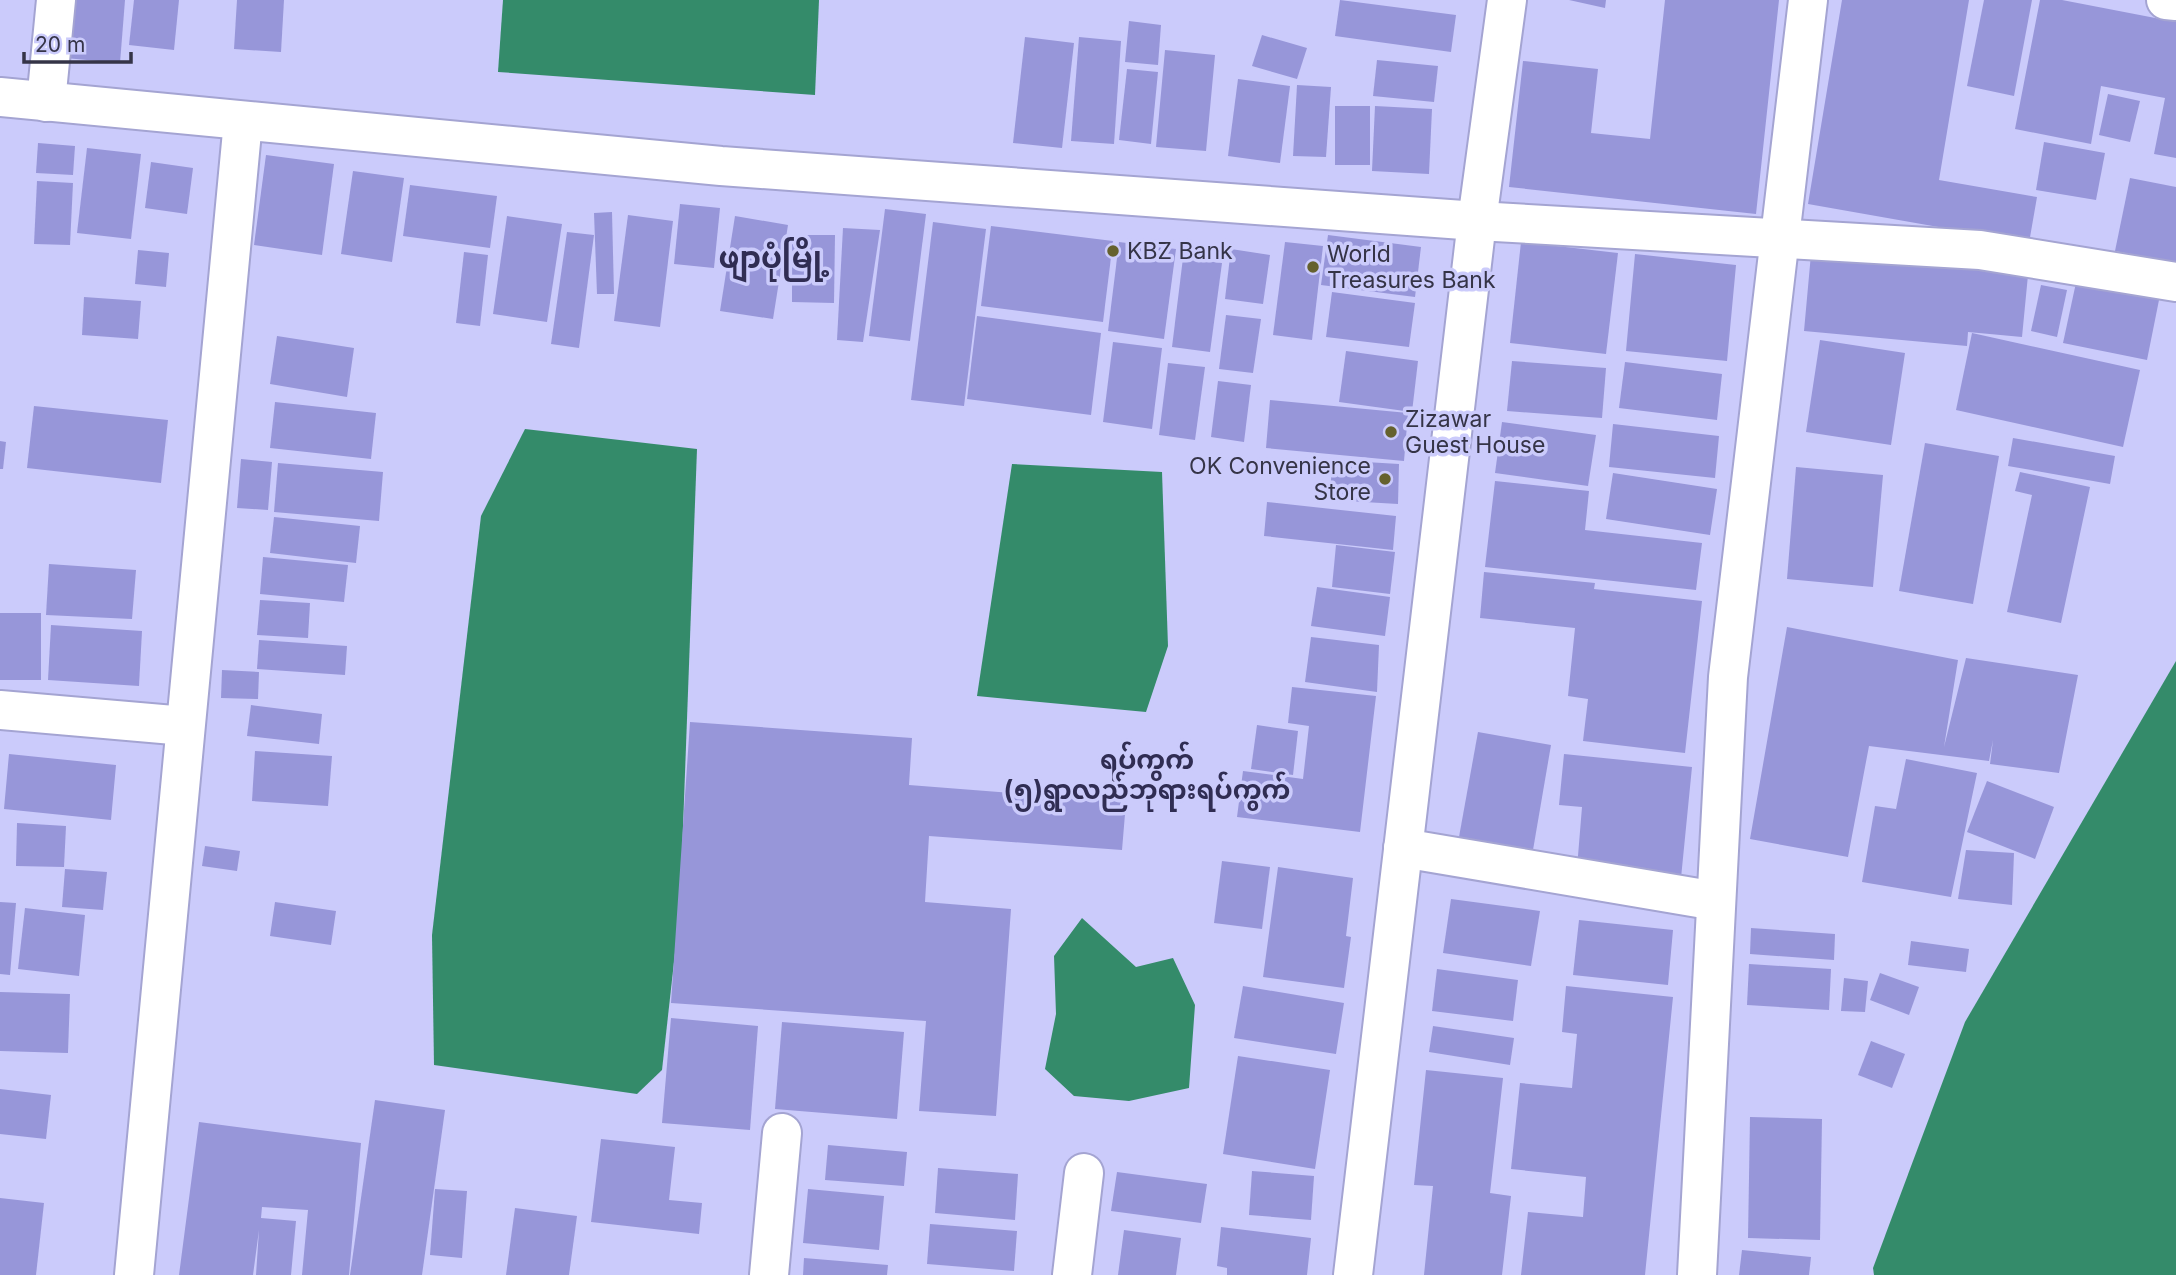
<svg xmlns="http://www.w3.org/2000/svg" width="2176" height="1275" font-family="Inter,'Noto Sans Myanmar',sans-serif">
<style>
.water{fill:#348b6a}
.building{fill:#9796d9}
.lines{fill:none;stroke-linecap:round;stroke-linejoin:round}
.street-casing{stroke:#a4a4d2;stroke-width:42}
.secondary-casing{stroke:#a4a4d2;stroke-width:42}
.street{stroke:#fff;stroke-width:38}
.secondary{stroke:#fff;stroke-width:38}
.poi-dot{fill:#65612e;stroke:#cbcbfb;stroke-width:2.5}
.labels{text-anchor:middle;stroke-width:7;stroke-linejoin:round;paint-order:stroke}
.poi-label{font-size:23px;fill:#353447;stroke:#cbcbfb;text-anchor:start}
.quarter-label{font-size:26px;font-weight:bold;fill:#302d53;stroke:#cbcbfb}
.district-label{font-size:30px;font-weight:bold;fill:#302d53;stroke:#cbcbfb}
</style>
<rect width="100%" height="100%" fill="#cbcbfb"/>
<g class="water">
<path d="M503,0h316l-4,95 -317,-23z"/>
<path d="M525,429l172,20 -17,459 -18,162 -25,24 -203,-29 -2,-130 49,-419z"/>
<path d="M1012,464l150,8 6,174 -22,66 -169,-16z"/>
<path d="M2176,661v614h-302l-1,-7 92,-246z"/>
<path d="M1082,918l54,49 37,-9 22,47 -6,83 -60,13 -55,-5 -29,-27 11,-55 -2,-58z"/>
</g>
<g class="building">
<path d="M70,0h55l-5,63 -55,-5z"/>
<path d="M134,0h45l-5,50 -45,-5z"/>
<path d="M237,0h47l-3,52 -47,-3z"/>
<path d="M1340,0l116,15 -5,37 -116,-16z"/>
<path d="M1569,0h37l-1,8z"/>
<path d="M1665,0h114l-23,214 -247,-27 14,-126 75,8 -7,64 59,6z"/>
<path d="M1842,0h127l-30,180 98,17 -8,46 -221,-39z"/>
<path d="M1984,0h48l-18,96 -47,-10z"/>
<path d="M2040,0h22l114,22v136l-22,-4 11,-56 -64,-12 -10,58 -76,-15z"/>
<path d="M1129,21l32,4 -3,40 -33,-3z"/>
<path d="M1262,35l45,13 -10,31 -45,-13z"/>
<path d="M1025,37l49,6 -12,105 -49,-5z"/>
<path d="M1079,37l42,4 -7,103 -43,-3z"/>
<path d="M1165,50l50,5 -9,96 -50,-4z"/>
<path d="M1377,60l61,6 -4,36 -61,-6z"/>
<path d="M1127,69l31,3 -7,72 -32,-4z"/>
<path d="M1238,79l52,7 -10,77 -52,-7z"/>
<path d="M1297,85l34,2 -5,70 -33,-1z"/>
<path d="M2108,94l32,7 -10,41 -31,-7z"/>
<rect x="1335" y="106" width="35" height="59"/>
<path d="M1375,106l57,3 -3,65 -57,-3z"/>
<path d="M2044,142l61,11 -9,47 -60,-10z"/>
<path d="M38,143l37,3 -2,29 -37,-2z"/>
<path d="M87,148l54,6 -10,85 -54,-6z"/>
<path d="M266,155l68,9 -12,91 -68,-10z"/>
<path d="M151,162l42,6 -6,46 -42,-6z"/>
<path d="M353,171l51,7 -12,84 -51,-8z"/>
<path d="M2130,178l46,9v76l-61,-12z"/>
<path d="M37,181l36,2 -3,62 -36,-1z"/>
<path d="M410,185l87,11 -7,52 -87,-12z"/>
<path d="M680,204l40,4 -6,60 -40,-4z"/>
<path d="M885,209l41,5 -16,127 -41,-5z"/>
<path d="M612,212l2,82h-17l-3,-81z"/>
<path d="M628,215l45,6 -13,106 -46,-6z"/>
<path d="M507,216l55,8 -15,98 -54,-8z"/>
<path d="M735,216l53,9 -15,94 -53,-8z"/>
<path d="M933,222l53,7 -22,177 -53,-6z"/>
<path d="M991,226l122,15 -10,81 -122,-16z"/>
<path d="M843,228l37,2 -17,112 -26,-2z"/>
<path d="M567,232l27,3 -15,113 -28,-4z"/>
<path d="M792,235h43l-1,68 -42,-1z"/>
<path d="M1328,235l93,12 -6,50 -94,-12z"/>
<path d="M1119,242l57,7 -12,90 -56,-8z"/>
<path d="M1285,242l38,4 -11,94 -39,-5z"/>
<path d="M1521,242l97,11 -12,101 -96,-11z"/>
<path d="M1231,249l39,6 -7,49 -38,-5z"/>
<path d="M138,250l31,3 -3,34 -31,-3z"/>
<path d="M464,252l24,3 -8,71 -24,-3z"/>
<path d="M1635,254l101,11 -9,96 -101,-10z"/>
<path d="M1811,254l217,21 -6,62 -54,-5 -1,14 -163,-15z"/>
<path d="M1183,258l39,5 -12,89 -38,-5z"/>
<path d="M2077,278l83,17 -13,65 -84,-17z"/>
<path d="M2041,285l26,5 -10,47 -26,-6z"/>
<path d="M1332,292l83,11 -6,44 -83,-10z"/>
<path d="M84,297l57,4 -3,38 -56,-4z"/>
<path d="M1226,315l35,4 -8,54 -34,-4z"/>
<path d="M977,316l124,17 -10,82 -124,-16z"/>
<path d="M1972,333l168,37 -17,77 -167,-37z"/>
<path d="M277,336l77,12 -7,49 -77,-13z"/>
<path d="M1820,340l85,13 -14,92 -85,-13z"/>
<path d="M1113,342l49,6 -10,81 -49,-7z"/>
<path d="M1346,351l72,10 -6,51 -73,-10z"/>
<path d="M1512,361l94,7 -4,50 -95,-7z"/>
<path d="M1625,362l97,12 -5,46 -98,-12z"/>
<path d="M1168,363l37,4 -10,73 -36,-5z"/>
<path d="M1218,381l33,4 -7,57 -33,-5z"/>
<path d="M1270,400l138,13 -4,48 -138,-13z"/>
<path d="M275,402l101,11 -5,46 -101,-11z"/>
<path d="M34,406l134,14 -7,63 -134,-15z"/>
<path d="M1502,422l94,13 -8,51 -93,-13z"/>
<path d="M1613,424l106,12 -4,42 -106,-11z"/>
<path d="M2013,438l102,18 -5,28 -102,-18z"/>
<path d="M0,441l6,1 -3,27h-3z"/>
<path d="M1925,443l74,13 -26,148 -74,-13z"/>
<path d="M241,459l31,3 -4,48 -31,-2z"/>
<path d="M1332,460l67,4 -1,40 -68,-4z"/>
<path d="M278,463l105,9 -4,49 -105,-9z"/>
<path d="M1796,467l87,8 -10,112 -86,-8z"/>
<path d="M2020,472l70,15 -29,136 -54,-11 25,-117 -17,-4z"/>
<path d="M1613,473l104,16 -7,46 -104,-16z"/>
<path d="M1495,481l94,10 -4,39 117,13 -6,47 -211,-23z"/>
<path d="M1267,502l129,14 -3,34 -129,-14z"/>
<path d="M274,517l86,9 -4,37 -86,-10z"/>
<path d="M1336,545l59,7 -5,42 -58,-7z"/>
<path d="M263,557l85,8 -4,37 -84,-8z"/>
<path d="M49,564l87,6 -4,49 -86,-4z"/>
<path d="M1484,572l111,11 -1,6 108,12 -17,152 -102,-12 5,-42 -20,-3 7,-68 -95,-10z"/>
<path d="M1317,587l73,10 -5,39 -74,-10z"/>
<path d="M260,600l50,3 -2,35 -51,-3z"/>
<rect x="0" y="613" width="41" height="67"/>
<path d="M51,625l91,6 -3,55 -91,-6z"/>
<path d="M1787,627l171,33 -14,87 22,-89 112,17 -19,98 -69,-9 3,-24 -4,21 -120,-15 -21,111 -98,-18z"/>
<path d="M1311,637l68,8 -2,47 -72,-10z"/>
<path d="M259,640l88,6 -2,29 -88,-6z"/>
<path d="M222,670l37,2 -1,27 -37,-1z"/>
<path d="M1292,687l84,9 -16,136 -123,-15 6,-46 60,8 6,-53 -21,-3z"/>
<path d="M251,705l71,9 -3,30 -72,-8z"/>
<path d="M690,722l222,16 -3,47 217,17 -4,48 -193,-14 -4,66 86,7 -15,207 -77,-5 7,-90 -255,-18z"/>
<path d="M1257,725l41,6 -5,44 -42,-6z"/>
<path d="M1478,732l73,13 -18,105 -74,-13z"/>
<path d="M255,751l77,5 -4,50 -76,-5z"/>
<path d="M9,754l107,11 -5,55 -107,-11z"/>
<path d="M1564,754l128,13 -11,111 -104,-10 5,-61 -23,-2z"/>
<path d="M1906,759l71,14 -26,124 -89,-15 13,-76 21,3z"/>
<path d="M1987,781l67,26 -19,52 -68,-27z"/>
<path d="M17,823l49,3 -2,41 -48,-1z"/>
<path d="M205,846l35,5 -3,20 -35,-5z"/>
<path d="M1966,850l48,3 -2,52 -54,-6z"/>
<path d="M1222,861l48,6 -8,62 -48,-6z"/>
<path d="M1278,867l75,11 -7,58 5,1 -7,51 -81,-11z"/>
<path d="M65,869l42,3 -4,38 -41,-3z"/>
<path d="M1451,899l89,12 -9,55 -88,-13z"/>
<path d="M0,902l16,1 -6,72 -10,-1z"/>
<path d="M275,902l61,9 -5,34 -61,-9z"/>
<path d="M25,908l60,7 -6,61 -61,-7z"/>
<path d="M1579,920l94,10 -5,55 -95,-10z"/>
<path d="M1751,928l84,6 -1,26 -84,-6z"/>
<path d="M1911,941l58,8 -3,23 -58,-7z"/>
<path d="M1749,964l82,5 -2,41 -82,-5z"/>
<path d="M1437,969l81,11 -5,41 -81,-10z"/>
<path d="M1880,973l39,14 -10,28 -39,-15z"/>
<path d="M1844,978l24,3 -3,31 -24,-1z"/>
<path d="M1243,986l101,17 -8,51 -102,-16z"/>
<path d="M1566,986l107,11 -28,278h-124l7,-63 55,5 3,-40 -75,-8 9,-86 52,5 5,-54 -15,-2z"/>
<path d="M0,992l70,2 -2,59 -68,-2z"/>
<path d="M671,1018l87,8 -8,104 -88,-7z"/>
<path d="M782,1022l122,10 -7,87 -122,-10z"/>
<path d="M1433,1026l81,12 -4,27 -81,-13z"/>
<path d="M1871,1041l34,13 -13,34 -34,-13z"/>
<path d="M1238,1056l92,14 -15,99 -92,-15z"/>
<path d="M1426,1070l77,8 -13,115 21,3 -9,79h-78l9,-89 -19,-1z"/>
<path d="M0,1089l51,6 -5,44 -46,-5z"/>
<path d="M375,1100l70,10 -23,165h-72z"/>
<path d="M1750,1117l72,2 -2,121 -72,-2z"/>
<path d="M199,1122l162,21 -12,132h-47l6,-65 -46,-3 -1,11 35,3 -5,54h-35l3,-45 -6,45h-74z"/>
<path d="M601,1139l74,8 -6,53 33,3 -3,31 -108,-12z"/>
<path d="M828,1145l79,7 -3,34 -79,-6z"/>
<path d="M938,1168l80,6 -3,46 -80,-7z"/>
<path d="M1252,1171l62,5 -3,44 -62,-5z"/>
<path d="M1117,1172l90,12 -6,39 -90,-12z"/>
<path d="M435,1189l32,2 -5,67 -32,-3z"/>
<path d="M808,1189l76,7 -5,54 -76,-7z"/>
<path d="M0,1198l44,5 -8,72h-36z"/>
<path d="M515,1208l62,8 -8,59h-63z"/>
<path d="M930,1224l87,7 -3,40 -87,-7z"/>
<path d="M1221,1227l90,11 -4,37h-80v-7l-10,-2z"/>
<path d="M1124,1230l57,8 -5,37h-58z"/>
<path d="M1742,1250l69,7 -2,18h-70z"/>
<path d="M804,1258l84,7 -1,10h-84z"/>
</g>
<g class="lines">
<g class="street-casing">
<g id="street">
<path d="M2166,0l10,1"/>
<path d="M46,102l10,-102"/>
<path d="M1477,221l503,29 196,32"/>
<path d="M0,710l185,16"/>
<path d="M1403,848l313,53"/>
<path d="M134,1275l109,-1154"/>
<path d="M769,1275l13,-142"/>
<path d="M1072,1275l12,-102"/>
<path d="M1697,1275l31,-598 80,-677"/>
</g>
</g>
<g class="secondary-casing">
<g id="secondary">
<path d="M0,97l721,69 756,55"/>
<path d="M1353,1275l124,-1054 30,-221"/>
</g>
</g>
<use href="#street" class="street"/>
<use href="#secondary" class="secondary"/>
</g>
<g class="poi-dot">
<circle cx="1113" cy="251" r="7"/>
<circle cx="1313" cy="267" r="7"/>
<circle cx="1391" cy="432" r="7"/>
<circle cx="1385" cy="479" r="7"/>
</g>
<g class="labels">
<g class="poi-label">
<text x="1127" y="259">KBZ Bank</text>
<text x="1327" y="262">World<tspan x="1327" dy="26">Treasures Bank</tspan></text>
<text x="1405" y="427">Zizawar<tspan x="1405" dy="26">Guest House</tspan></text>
<text x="1371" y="474" text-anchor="end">OK Convenience<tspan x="1371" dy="26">Store</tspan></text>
</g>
<g class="quarter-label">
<text x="1147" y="769">ရပ်ကွက်<tspan x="1147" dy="30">(၅)ရွာလည်ဘုရားရပ်ကွက်</tspan></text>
</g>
<g class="district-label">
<text x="774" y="268">ဖျာပုံမြို့</text>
</g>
</g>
<path d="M24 52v10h107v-10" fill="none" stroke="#353447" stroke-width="3.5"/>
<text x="35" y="52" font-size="21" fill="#353447" stroke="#cbcbfb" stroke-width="5" paint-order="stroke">20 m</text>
</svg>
